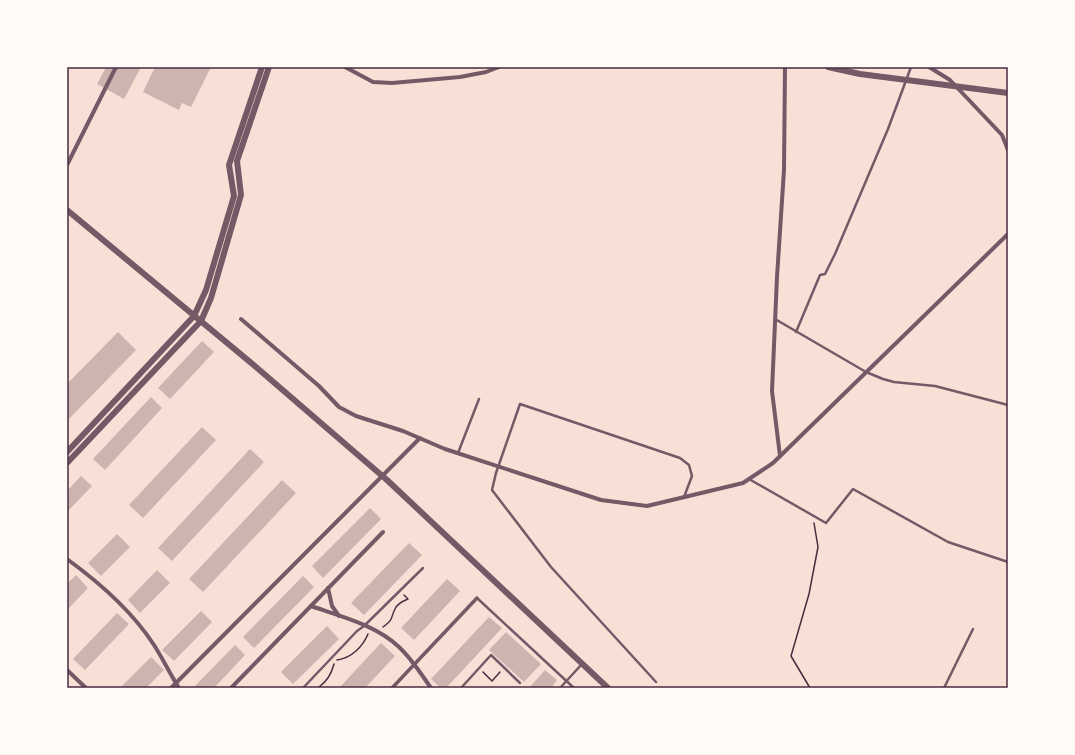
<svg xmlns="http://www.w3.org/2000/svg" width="1075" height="755" font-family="'Work Sans',sans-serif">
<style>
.building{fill:#ccb4b1}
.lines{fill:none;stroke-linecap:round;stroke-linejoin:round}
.path{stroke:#4a2c40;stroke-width:1.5}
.service{stroke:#755966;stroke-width:2.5}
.pedestrian{stroke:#755966;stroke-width:3.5}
.minor{stroke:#755966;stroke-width:4}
.tertiary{stroke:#755966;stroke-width:6}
.neatline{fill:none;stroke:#4a2c40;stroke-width:1.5}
</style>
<rect width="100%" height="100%" fill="#f7e1d7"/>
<g class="building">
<path d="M106,67h35l-17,32 -27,-15z"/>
<path d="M155,67h56l-20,40 -9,-4 -3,7 -36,-18z"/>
<path d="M118,332l18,18 -69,71v-37z"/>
<path d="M202,341l12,11 -44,47 -12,-11z"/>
<path d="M151,397l11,11 -57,62 -12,-11z"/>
<path d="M202,427l14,13 -73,78 -14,-13z"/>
<path d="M250,449l14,13 -92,99 -14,-13z"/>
<path d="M81,476l11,10 -25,26v-21z"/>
<path d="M282,480l14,13 -93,99 -14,-13z"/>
<path d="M370,508l11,11 -58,59 -11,-12z"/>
<path d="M117,534l13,13 -29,29 -13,-13z"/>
<path d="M409,543l13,12 -58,60 -13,-12z"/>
<path d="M157,570l13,13 -30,30 -12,-13z"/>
<path d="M76,575l12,13 -21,22v-26z"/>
<path d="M303,576l11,11 -60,61 -11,-11z"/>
<path d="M447,579l13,12 -46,49 -13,-12z"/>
<path d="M201,611l11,11 -38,39 -12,-11z"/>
<path d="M117,613l12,11 -44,46 -12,-11z"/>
<path d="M489,617l13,11 -56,60h-5l-10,-9z"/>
<path d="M327,626l12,13 -46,45 -12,-12z"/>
<path d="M506,632l35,32 -17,18 -35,-32z"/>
<path d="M381,643l14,13 -30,32h-26z"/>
<path d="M235,645l10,10 -31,33h-21z"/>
<path d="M151,657l13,13 -18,18h-26z"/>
<path d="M545,670l12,10 -6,8h-22z"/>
</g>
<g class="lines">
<g class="path">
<path d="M383,627c11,-8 7,-8 12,-18 2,-5 8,-8 13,-10l-4,-4"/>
<path d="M337,660c15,-2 26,-14 31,-26"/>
<path d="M483,672l9,9 8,-9"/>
<path d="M318,688c9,-7 13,-13 16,-24"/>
<path d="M810,688l-19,-32 18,-62 9,-47 -4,-24"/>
</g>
<g class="service">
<path d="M775,319l91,53 17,7 11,3 41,4 73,19"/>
<path d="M796,332l24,-57 5,-1 10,-20 53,-125 23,-62"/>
<path d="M458,453l21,-54"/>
<path d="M749,479l77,44 27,-34 95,53 60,20"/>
<path d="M477,598l97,90"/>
<path d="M656,682l-105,-115 -59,-77 4,-17 24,-69 160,54 9,7 3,11 -8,21"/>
<path d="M303,688l54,-57 7,-5 59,-58"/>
<path d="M461,688l30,-33 29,28"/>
<path d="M560,688l22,-24"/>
<path d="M944,688l29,-59"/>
</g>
<path class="pedestrian" d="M392,688l85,-90"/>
<g class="minor">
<path d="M345,67l28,15 19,1 68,-6 26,-5 13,-5"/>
<path d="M929,67l21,13 52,55 6,15"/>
<path d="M67,165l49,-98"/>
<path d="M241,319l78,67 20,21 17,9 47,15 42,18 156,51 46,6 96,-23 30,-20 235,-229"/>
<path d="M780,456l-8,-65 5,-114 7,-107 1,-103"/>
<path d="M67,559c33,24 65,52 87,86 9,14 16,29 25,43"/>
<path d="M328,588l4,18 7,10"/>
<path d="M311,606c29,10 65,19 88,41 13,12 22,27 32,41"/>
<path d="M67,670l19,18"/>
<path d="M171,688l249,-250"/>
<path d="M231,688l152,-156"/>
</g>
<g class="tertiary">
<path d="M828,67l32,7 148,19"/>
<path d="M67,210l189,157 131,113 221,208"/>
<path d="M67,452l127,-136 12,-26 28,-94 -5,-31 33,-98"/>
<path d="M67,463l134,-142 10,-23 30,-103 -4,-34 32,-94"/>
</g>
</g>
<rect width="1075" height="755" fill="none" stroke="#fffaf5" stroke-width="136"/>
<rect x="68" y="68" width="939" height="619" class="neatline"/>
</svg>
